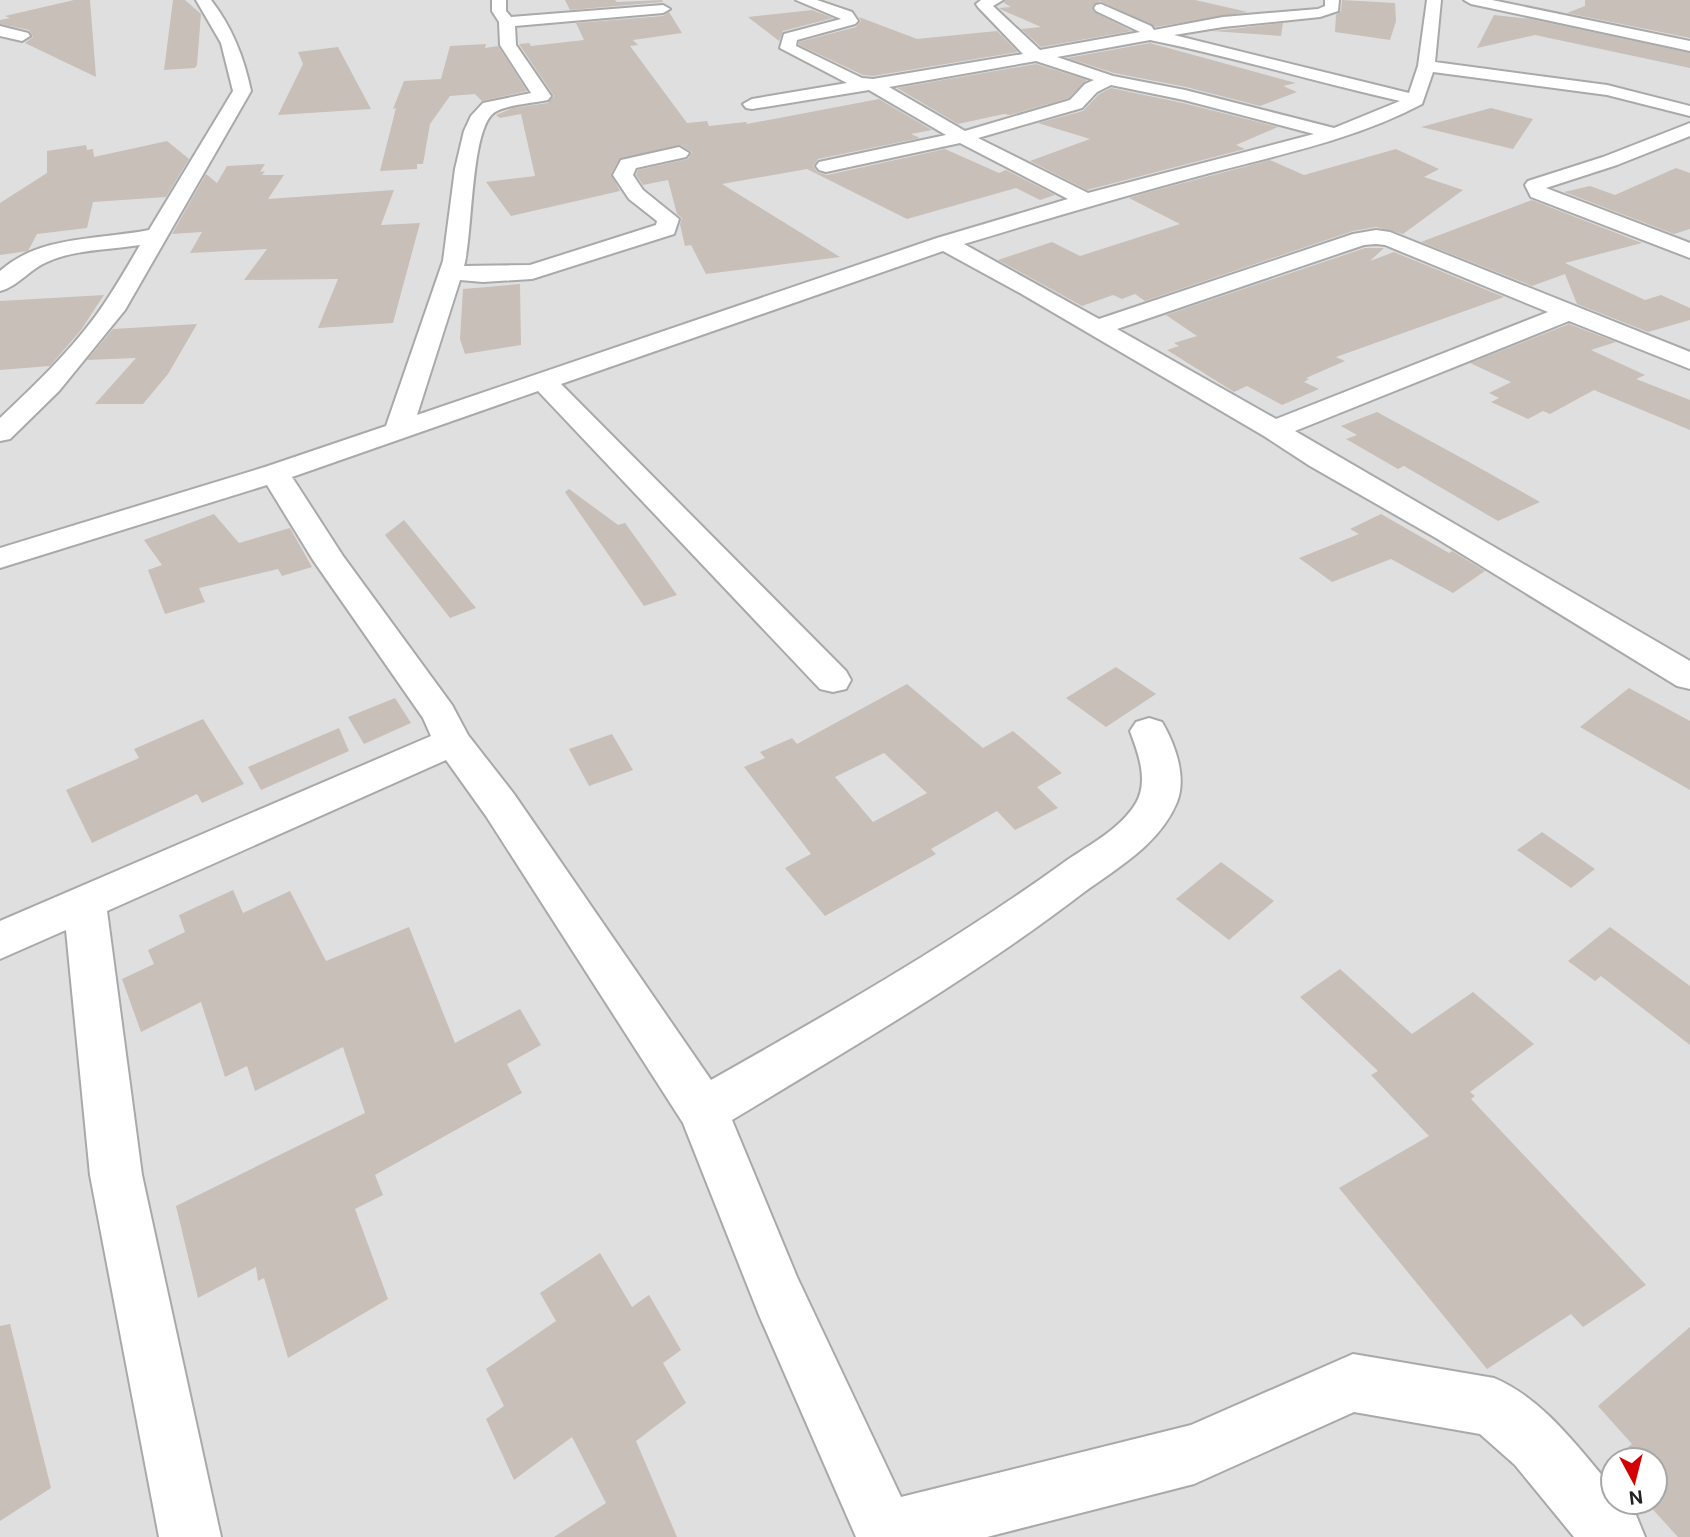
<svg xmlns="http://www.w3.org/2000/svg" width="1690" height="1537" font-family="'DM Sans',sans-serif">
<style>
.residential{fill:#e0dfdf;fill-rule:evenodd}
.building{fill:#c7bfb8;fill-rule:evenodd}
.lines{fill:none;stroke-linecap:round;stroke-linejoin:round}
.minor-casing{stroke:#a9a9a9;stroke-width:4}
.minor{fill:#fff;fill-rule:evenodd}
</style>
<rect width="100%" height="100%" fill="#f2efe9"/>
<path class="residential" d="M0,0h1690v1537h-1690zM1613,1460h42v42h-42z"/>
<g class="building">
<path d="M74,0h16l6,77 -71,-34 8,-6 -4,-7 -29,-6v-4l10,-2 -5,-2z"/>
<path d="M173,0h12l16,14 -4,51 -2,3 -31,2z"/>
<path d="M565,0h50l2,2 45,-2 1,2 -93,8z"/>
<path d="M1005,0h190l53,12 -93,15 -55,-26 -8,6 2,5 38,19 -91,16 -20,-18 20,-2 -39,-17 -3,-2 12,-1 -7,-4z"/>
<path d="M1342,0l53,3 1,18 -6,19 -55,-8 1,-17 5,-4z"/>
<path d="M1585,0h105v38l-123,-25 18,-7z"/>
<path d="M812,10l21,8 -50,13 -4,10 -31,-24z"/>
<path d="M669,12l13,21 -49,7 5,5 -8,1 57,77 20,-2 2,5 37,-4 1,2 132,-25 53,31 -21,4 9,4 -102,21 -5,7 4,6 10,3 118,-26 54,24 7,-3 49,25 -15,5 -24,-12 -109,31 -100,-50 -85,15 118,73 -134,17 -15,-29 -6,1 -5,-22 2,-6 -5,-4 -9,-34 -25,5 -7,-10 2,-5 50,-11 4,-7 -12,-7 -61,14 -8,15 9,17 -109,25 -25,-34 49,-6 -14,-62 -21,4 -4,-3 17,-7 35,-5 6,-7 -35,-52 10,-1 2,3 53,-6 -8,-17 87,-7z"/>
<path d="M1494,15l36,4 160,34v15l-155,-33 -58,13z"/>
<path d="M859,17l58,22 80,-8 21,21 -145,24 -10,-1 -64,-30v-3l57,-15 5,-6z"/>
<path d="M1283,23l-2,13 -69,-5 11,-1z"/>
<path d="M1150,43l146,40 -13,3 14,6 -37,14 -74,-19 -72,-14 -47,-15z"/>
<path d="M486,44l-1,4 13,-2 29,45 -45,10 -7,-7 -25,2 -20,28 -7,40h-6v5l-37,2 16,-63 -3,1 11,-28 37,-2 9,-33z"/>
<path d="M338,47l33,62 -93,6 25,-51 -5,-12z"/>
<path d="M1036,64l51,16 -18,18 -59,17 -6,-1 -46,10 -61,-36z"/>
<path d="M1111,88l72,15 95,24 -42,18 9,4 -158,41 -57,-29 60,-22 -52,-16 45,-12 16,-17z"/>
<path d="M1491,108l42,11 -20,30 -92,-22z"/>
<path d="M167,141l22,18 -23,38 -73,5 -6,26 -50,6 -9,17 -28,4v-52l47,-30v-22l39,-6 1,5 6,-1 1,8z"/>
<path d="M1396,149l43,20 -15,8 39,13 -60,44 -27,-7 -23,4 -208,70 -10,-7 -13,5 -9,-4 -31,11 -84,-46 54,-18 28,14 100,-32 -51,-26 20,-6 121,-32 34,15z"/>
<path d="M265,164l-5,8 5,-1 -3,4h22l-16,24 126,-9 -13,35 39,-2 -27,100 -75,5 20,-49 -94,1 23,-31 -77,4 12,-21 -30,2 34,-60 11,9 10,-17z"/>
<path d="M1676,168l14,5v56l-16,5 -110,-42 26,-6 25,9z"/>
<path d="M1532,200l110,43 -77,20 80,37 16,-5 29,13v12l-42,12 -71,-28 -12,-30 -33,12 -111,-44z"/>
<path d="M1365,248h19l-14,13 24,-9 110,45 -168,60 9,4 -39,17 3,1 -5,3 15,7 -37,16 -35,-19 -13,6 -67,-42 12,-4 -5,-3 23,-7 -31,-21z"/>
<path d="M520,284l1,61 -56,9 -5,-15 3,-50z"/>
<path d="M104,295l-23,35 -31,36 -50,4v-69z"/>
<path d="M197,324l-29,50 -25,30h-48l41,-46 -49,2 26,-31z"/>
<path d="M1569,324l47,18 -25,8 54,25 -9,4 54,21v30l-96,-40 -44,24 -7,-3 -15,8 -37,-17 8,-4 -10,-5 22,-11 -41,-19z"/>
<path d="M1377,412l92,50 71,40 -42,19 -94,-55 -6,3 -52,-30 11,-4 -16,-9z"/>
<path d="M569,489l49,36 7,-2 52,72 -33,11 -79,-114z"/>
<path d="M214,514l25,29 51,-15 22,39 -30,9 -4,-7 -79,19 6,14 -40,12 -17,-44 14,-5 -18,-25z"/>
<path d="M1381,514l68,39 3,-2 33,20 -32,22 -62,-34 -59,23 -33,-24 60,-24 -9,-5z"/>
<path d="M404,520l72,88 -26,10 -65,-83z"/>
<path d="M1116,667l40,27 -50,33 -40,-29z"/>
<path d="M907,684l76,64 30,-17 49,42 -25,14 21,21 -43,22 -18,-19 -66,38 5,5 -111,62 -40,-48 26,-14 -67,-87 21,-9 -5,-6 32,-14 5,6zM884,753l43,40 -54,29 -38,-45z"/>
<path d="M1629,688l61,33v69l-110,-63z"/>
<path d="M395,698l16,25 -47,21 -16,-27z"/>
<path d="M203,719l41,65 -42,19 -5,-9 -105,49 -26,-53 73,-32 -5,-9z"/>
<path d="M339,728l10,23 -88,39 -13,-23z"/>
<path d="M612,734l21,36 -44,16 -20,-37z"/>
<path d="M1542,832l53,37 -24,19 -54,-38z"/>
<path d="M1221,862l53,39 -45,39 -53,-41z"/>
<path d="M233,890l10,23 47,-22 36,70 83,-34 46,116 65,-34 21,36 -34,19 15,29 -147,82 8,20 -28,14 33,90 -100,59 -24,-80 -6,3 -2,-14 -58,31 -22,-92 189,-93 -22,-66 -88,44 -8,-25 -22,11 -24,-75 -60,30 -19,-53 32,-15 -6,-14 37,-18 -6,-17z"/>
<path d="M1610,927l80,59v59l-89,-69 -6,5 -27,-20z"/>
<path d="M1340,969l72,65 61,-42 61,52 -64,48 5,4 -4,3 175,186 -63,42 -12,-13 -84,55 -148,-181 90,-52 -58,-61 7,-4 -78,-74z"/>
<path d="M600,1253l32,54 17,-12 32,55 -18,13 23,40 -50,38 41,96h-123l52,-34 -34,-66 -58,43 -28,-61 18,-13 -18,-37 70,-48 -16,-28z"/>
<path d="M10,1324l41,164 -51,33v-195z"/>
<path d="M1690,1327v210h-12l-32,-35h9v-42h-42v5l-3,-3 22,-18 -34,-38z"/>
</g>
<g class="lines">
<g class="minor-casing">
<g id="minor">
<path d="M196,0h15c21,27 33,57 40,91l-126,219 -66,81 -49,48 -10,2v-23c38,-36 77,-73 106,-117 12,-18 23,-37 34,-56 -31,5 -64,4 -93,17 -17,7 -30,25 -47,29v-20c40,-36 99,-31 149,-41l84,-139 -12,-48z"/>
<path d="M492,0h14v11l5,6 152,-12 7,4 -7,4 -148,13 1,19 35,51 -3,4c-14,3 -43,5 -53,12 -25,15 -22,124 -31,154l66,-1 126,-40 1,-4 -28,-22 -16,-24 8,-15 58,-13 10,6 -3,4 -50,11 -3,7 10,15 36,29 -5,15 -142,45 -49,3 -23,-2 -43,135 520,-177 131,-39 -108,-56 -134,29 -7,-2 -3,-4 3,-4 127,-27 -77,-45 -117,19 -6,-1 -3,-4 9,-5 95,-16 -67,-35 4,-14 57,-15 -45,-19h21l35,12 6,9 -3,3 -58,16 -1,6 66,32 11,1 150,-25 -45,-47 -2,-3 5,-4h22l-10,6 47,44 100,-18 -44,-21 -2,-3 2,-3 5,-1 50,22 3,4 69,-13 95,-8 7,-3v-6h14l-1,11 -18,6 -97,10 -49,8 235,58 9,-27 9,-66h14l-6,62 172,23 83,21v10l-83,-21 -174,-23 -11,32c-66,35 -140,50 -212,69 -83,22 -164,46 -246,71l135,75 254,-85 23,-4 14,2 300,120v17l-121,-48 -274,110 395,230v28l-13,-3 -241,-148 -126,-72 -46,-30 -244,-143 -77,-42 -382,133 285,287 5,9 -5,9 -13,3 -13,-3 -282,-298 -246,86 51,79 109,149 16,30 46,59 197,286c120,-68 240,-136 352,-217 24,-17 58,-34 73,-60 13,-22 2,-51 -6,-72l6,-9 13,-4 13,4c13,22 25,55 15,80 -17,42 -60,66 -94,91 -111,85 -232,155 -351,227l65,157 104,220 290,-72 162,-71 141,24c50,21 84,70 119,110v14h12l11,13 9,22h-71l-59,-72 -35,-31 -126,-22 -160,72 -207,53h-131l-97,-222 -76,-192 -197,-307 -40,-56 -339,151 35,264 79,362h-62l-69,-362 -24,-245 -66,29v-38l431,-185 -8,-18 -110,-158 -46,-75 -267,83v-20l265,-81 121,-41 57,-165 12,-92 9,-38 7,-15 12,-13 48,-10 -31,-48 -1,-23 -7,-11zM1150,40c84,17 166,42 250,61l-66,27 -149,-38 -72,-14 -56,-19zM1036,61l58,19 -9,4 -15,16 -105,31 -76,-44zM1111,85l73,15 130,34 -226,59 -110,-55 104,-30 15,-16zM1376,244l9,1 163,67 -272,107 -159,-90 247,-84z"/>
<path d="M1464,0h28l198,41v10l-219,-47z"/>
<path d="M0,26l28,7 2,3 -8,5 -22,-5z"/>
<path d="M1690,123v13l-73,29 -71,23 144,55v15l-159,-61 -6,-12 3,-4 75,-24z"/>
</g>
</g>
<use href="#minor" class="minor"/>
</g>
<g transform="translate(1634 1481) rotate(173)"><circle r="33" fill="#ffffff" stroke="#a7a7a7" stroke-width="2"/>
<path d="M0-5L12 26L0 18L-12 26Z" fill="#d40000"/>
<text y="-10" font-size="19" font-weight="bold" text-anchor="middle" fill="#222222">N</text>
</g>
</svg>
